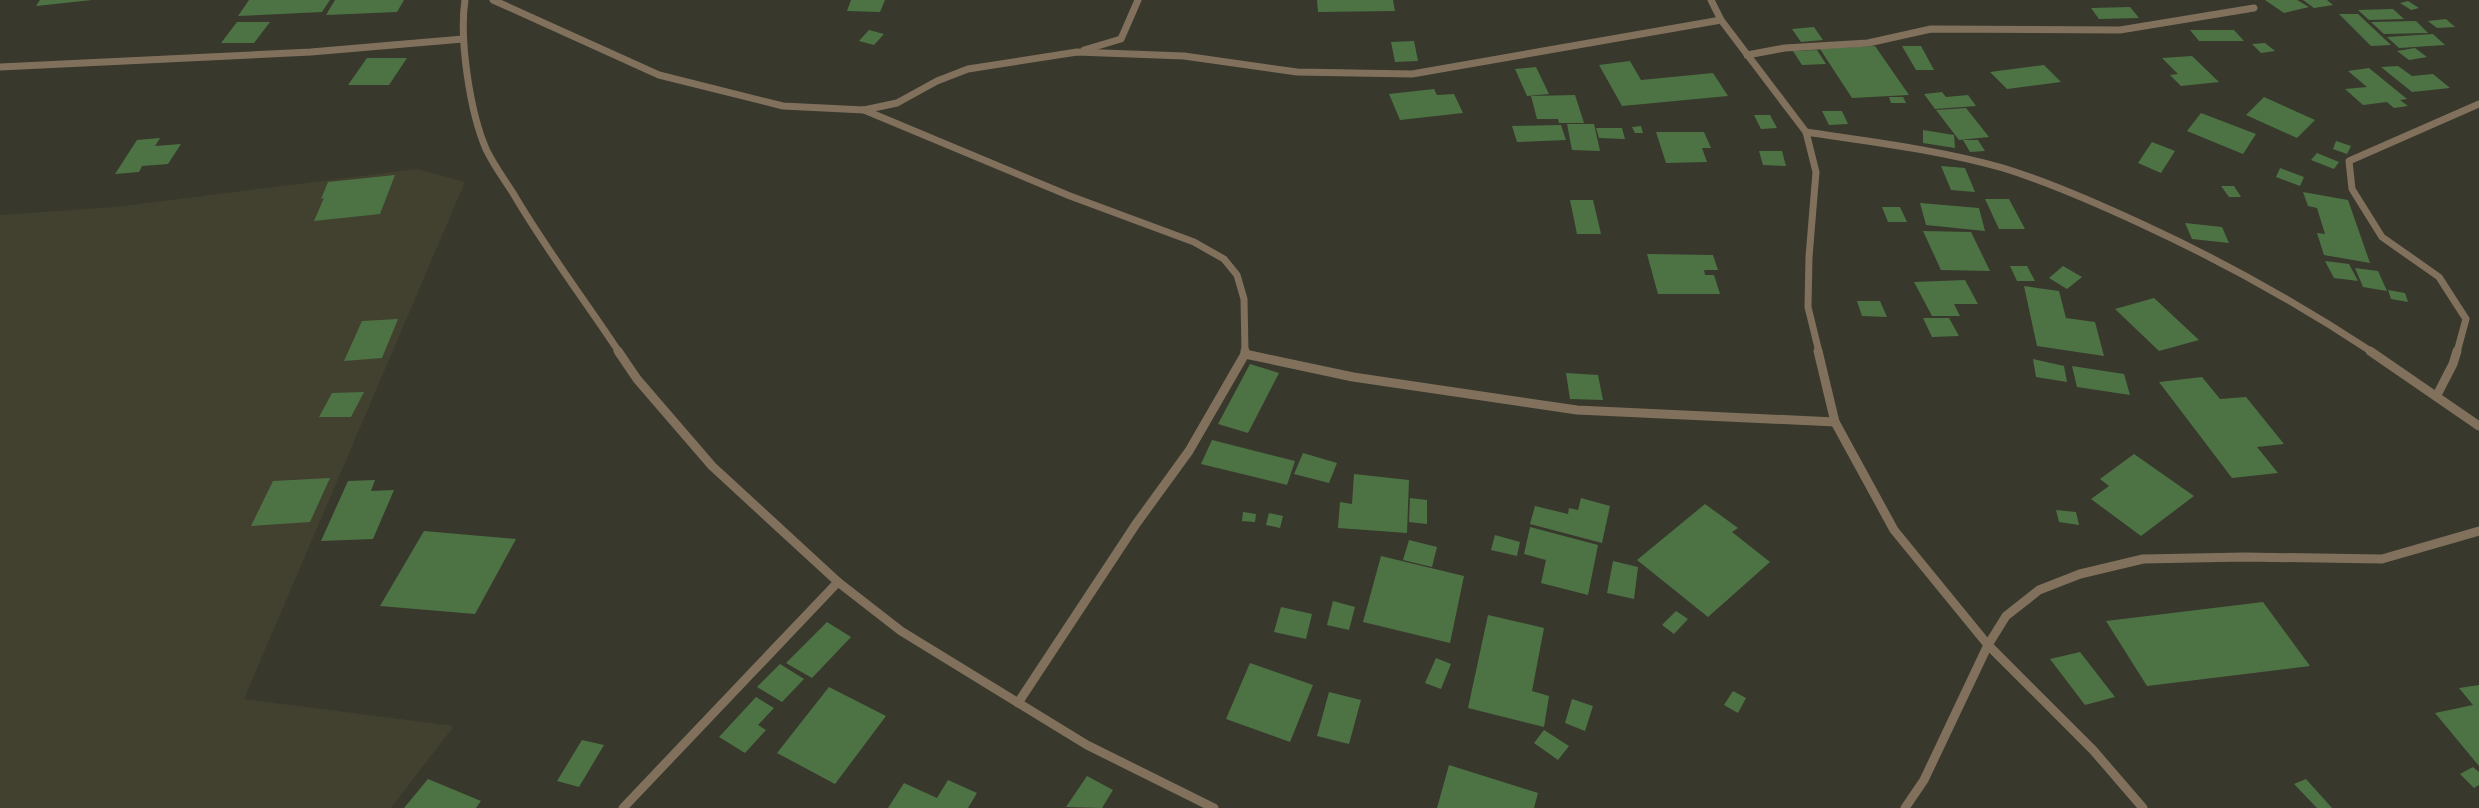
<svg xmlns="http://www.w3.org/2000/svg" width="2479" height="808" font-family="'Fira Sans',sans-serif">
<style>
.built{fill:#42412f}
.building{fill:#4d7345}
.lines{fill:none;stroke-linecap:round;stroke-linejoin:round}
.street-far1{stroke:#81715c;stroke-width:7}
.street{stroke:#81715c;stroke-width:9}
</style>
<rect width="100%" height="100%" fill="#38382c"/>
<path class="built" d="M417,169l48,13 -221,517 210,27 -63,82h-391v-593l115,-8z"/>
<g class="building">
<path d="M40,0h52l-56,6z"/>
<path d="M249,0h81l-8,12 -84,4z"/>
<path d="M335,0h69l-7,12 -71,3z"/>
<path d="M851,0h34l-5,12 -33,-1z"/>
<path d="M1317,0h76l2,11 -77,1z"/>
<path d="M2265,0h32l12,7 -25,6z"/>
<path d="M2303,0h24l6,5 -19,3z"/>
<path d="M2408,1l11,7 -8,2 -11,-7z"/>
<path d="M2130,7l9,11 -40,1 -8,-11z"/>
<path d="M2393,9l11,10 -35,1 -11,-10z"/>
<path d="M2339,14h19l33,31 -20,1z"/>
<path d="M2446,19l9,8 -18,1 -9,-7z"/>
<path d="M2416,21l12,12 -44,1 -13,-12z"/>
<path d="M237,22h33l-16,21h-33z"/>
<path d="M1814,27l9,13 -22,2 -9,-13z"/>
<path d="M869,30l15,4 -10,11 -15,-4z"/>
<path d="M2190,30h44l10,11h-45z"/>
<path d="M2433,34l12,11 -46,3 -12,-11z"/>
<path d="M1414,41l4,20 -23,1 -4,-20z"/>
<path d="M2265,43l10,8 -14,2 -9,-9z"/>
<path d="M1875,46l34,49 -57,3 -32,-49z"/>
<path d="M1902,46h19l13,24h-18z"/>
<path d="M2415,48l12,9 -18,3 -12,-9z"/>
<path d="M1817,50l9,14 -24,1 -9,-14z"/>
<path d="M2192,56l27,26 -38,4 -11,-11 8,-1 -16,-16z"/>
<path d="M367,58h40l-18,27h-41z"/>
<path d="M1630,61l11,19 72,-7 15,23 -106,10 -23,-41z"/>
<path d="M2044,65l17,17 -54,7 -17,-17z"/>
<path d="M2398,66l14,10 21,-2 17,14 -38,4 -31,-25z"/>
<path d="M1536,67l13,27 -22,2 -12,-27z"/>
<path d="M2369,68l38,31 -7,1 8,6 -14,2 -7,-6 -24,3 -18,-16 22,-2 -19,-16z"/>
<path d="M1434,89l3,6 17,-1 9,19 -63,7 -11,-26z"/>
<path d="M1942,92l4,5 22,-2 8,11 -41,3 -11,-15z"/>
<path d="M1575,95l9,28h-25l-1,-4h-21l-6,-23z"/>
<path d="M1889,97h14l3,6h-15z"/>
<path d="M2264,97l51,23 -18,18 -51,-23z"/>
<path d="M1966,108l23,29 -30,3 -23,-30z"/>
<path d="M1822,111h20l6,13 -19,1z"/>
<path d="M2201,113l55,21 -13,20 -56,-23z"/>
<path d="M1754,115h16l7,13 -16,1z"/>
<path d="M1567,124h27l6,27 -28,-1z"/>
<path d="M1561,125l5,15 -49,2 -5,-16z"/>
<path d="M1641,126l2,7h-8l-3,-6z"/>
<path d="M1596,128h26l3,11 -26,-1z"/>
<path d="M1923,130l31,5 1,13 -32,-5z"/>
<path d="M1656,132h48l7,16h-9l5,14 -41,1z"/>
<path d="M160,138l-5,8 26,-2 -13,20 -26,2 -3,6 -24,2 22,-34z"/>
<path d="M1963,140h15l7,11 -15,1z"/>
<path d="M2336,141l15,5 -4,8 -14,-5z"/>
<path d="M2152,142l23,9 -14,22 -23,-10z"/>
<path d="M1759,151h23l4,15 -23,-1z"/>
<path d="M2317,153l22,9 -5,7 -23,-9z"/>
<path d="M1941,166l24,2 10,24 -24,-2z"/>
<path d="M2280,168l24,9 -4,9 -24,-9z"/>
<path d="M395,175l-15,39 -66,7 10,-23 -3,1 7,-17z"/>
<path d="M2221,186h13l7,11h-12z"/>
<path d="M2303,192l45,8 22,63 -46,-8 -7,-22 8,1 -8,-26 -9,-2z"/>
<path d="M1985,199h24l16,30h-26z"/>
<path d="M1570,200h23l8,34h-24z"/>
<path d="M1920,203l59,5 6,23 -59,-6z"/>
<path d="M1882,207h18l7,15h-19z"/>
<path d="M2185,223l37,4 7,16 -37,-4z"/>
<path d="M1923,231l48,1 19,39 -49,-1z"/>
<path d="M1647,254l66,1 5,15h-14l1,5h9l6,19h-62z"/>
<path d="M2325,261l24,3 9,17 -24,-3z"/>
<path d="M2010,266h17l8,15h-18z"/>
<path d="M2063,266l19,11 -15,12 -18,-11z"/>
<path d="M2355,268l23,3 9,20 -24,-4z"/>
<path d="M1965,280l13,24h-24l6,12h-28l-18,-34z"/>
<path d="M2024,286l35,5 7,27 29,4 9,34 -67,-10z"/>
<path d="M2388,290l17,3 3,9 -17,-3z"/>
<path d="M2154,298l45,42 -40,11 -44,-42z"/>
<path d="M1857,301h23l7,16 -25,-1z"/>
<path d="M1923,318h26l10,18 -27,1z"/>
<path d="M398,319l-16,39 -38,3 18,-40z"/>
<path d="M2033,359l31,7 3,16 -31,-5z"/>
<path d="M1250,364l29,9 -31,60 -30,-9z"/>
<path d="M2072,366l52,8 6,21 -53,-8z"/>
<path d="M1566,373l32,2 5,25 -33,-1z"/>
<path d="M2202,377l18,22 26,-2 38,47 -27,3 21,26 -46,5 -73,-96z"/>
<path d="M364,392l-13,25h-32l13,-24z"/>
<path d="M1212,440l83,21 -8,24 -86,-21z"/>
<path d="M1303,453l34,10 -8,20 -35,-9z"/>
<path d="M2134,454l60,42 -53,40 -50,-37 18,-13 -9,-7z"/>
<path d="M1354,474l55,6 -2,53 -69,-5 2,-26 12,2z"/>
<path d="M330,478l-20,44 -59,4 22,-45z"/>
<path d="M375,480l-4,11 23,-1 -21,49 -52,2 27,-60z"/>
<path d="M1410,498l17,2v24l-18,-2z"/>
<path d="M1581,498l29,8 -8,37 -72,-19 5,-18 33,8 1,-6 9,2z"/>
<path d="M1705,504l33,24 -6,4 38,30 -62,55 -71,-57z"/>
<path d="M2056,510l20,2 3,13 -20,-3z"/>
<path d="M1243,512l13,2 -1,8 -13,-1z"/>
<path d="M1269,513l14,3 -3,12 -14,-3z"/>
<path d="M1530,527l68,18 -10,50 -47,-12 5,-23 -22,-6z"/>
<path d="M424,531l92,8 -41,75 -95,-8z"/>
<path d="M1495,535l25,7 -3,14 -26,-6z"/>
<path d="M1409,540l28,7 -5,20 -29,-7z"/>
<path d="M1381,556l83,20 -14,67 -87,-21z"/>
<path d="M1613,561l25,6 -4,32 -27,-6z"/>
<path d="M1333,601l22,6 -6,23 -22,-5z"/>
<path d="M2263,602l47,64 -163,20 -41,-65z"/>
<path d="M1281,607l31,7 -6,25 -32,-7z"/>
<path d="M1676,611l12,8 -14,15 -12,-9z"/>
<path d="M1488,615l56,13 -12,63 17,5 -5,31 -76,-19z"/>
<path d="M827,622l24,15 -39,41 -26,-15z"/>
<path d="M2080,652l35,45 -30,8 -35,-46z"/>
<path d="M1436,658l15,6 -10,25 -16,-6z"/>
<path d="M1250,663l63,22 -23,57 -64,-23z"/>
<path d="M780,664l24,15 -22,23 -25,-15z"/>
<path d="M2479,685v81l-44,-53 38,-8 -14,-17z"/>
<path d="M829,687l57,29 -51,68 -58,-31z"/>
<path d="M1733,691l13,7 -8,15 -14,-8z"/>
<path d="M1329,692l32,8 -12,44 -32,-8z"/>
<path d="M756,697l18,11 -16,17 8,5 -21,23 -26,-16z"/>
<path d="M1572,699l21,7 -8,25 -20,-8z"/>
<path d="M1544,730l25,16 -11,14 -24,-17z"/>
<path d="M582,740l22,5 -25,42 -22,-6z"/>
<path d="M1449,765l89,28 -4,15h-97z"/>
<path d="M2473,767l6,5v13l-5,3 -14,-14z"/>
<path d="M1087,776l26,14 -11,18 -36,-1z"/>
<path d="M428,779l53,22 -5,7h-72z"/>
<path d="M2306,779l26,29h-15l-23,-24z"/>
<path d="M948,780l29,13 -9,15h-80l16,-25 33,15z"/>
</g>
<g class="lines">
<g class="street-far1">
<path d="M465,0c-6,39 5,112 21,149 7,15 18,30 27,44 32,55 71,106 106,159"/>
<path d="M493,0l166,75 124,31 81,4 33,-7 40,-22 31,-12 109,-17 107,4 113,16 115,2 309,-54"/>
<path d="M1711,0l10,20 85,112 10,40 -7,85 -1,50 11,45"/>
<path d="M1084,50l37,-11 17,-39"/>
<path d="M1747,55l38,-7 83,-5 63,-14 189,1 134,-22"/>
<path d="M0,67l311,-15 152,-13"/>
<path d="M864,110l206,86 124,46 30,17 13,16 7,24 1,53"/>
<path d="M1806,132c66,10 133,18 197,36 49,15 96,36 143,58 78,36 153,78 226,126"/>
<path d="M2457,352l9,-33 -27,-42 -57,-40 -30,-48 -3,-28 130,-57"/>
</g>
<g class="street">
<path d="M618,351l19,28 75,87 126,116 63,49 186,114 127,63"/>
<path d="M1245,351v3"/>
<path d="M1818,351l17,71 59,108 94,115 105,105 50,58"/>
<path d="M2370,351l109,75"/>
<path d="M2437,395l16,-31 4,-13"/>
<path d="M1018,703l118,-179 53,-73 56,-97 108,23 224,33 258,12"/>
<path d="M623,808l215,-226"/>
<path d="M1905,808l19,-28 64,-135 18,-29 33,-26 41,-16 63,-15 101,-2 138,2 97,-28"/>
</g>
</g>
</svg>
